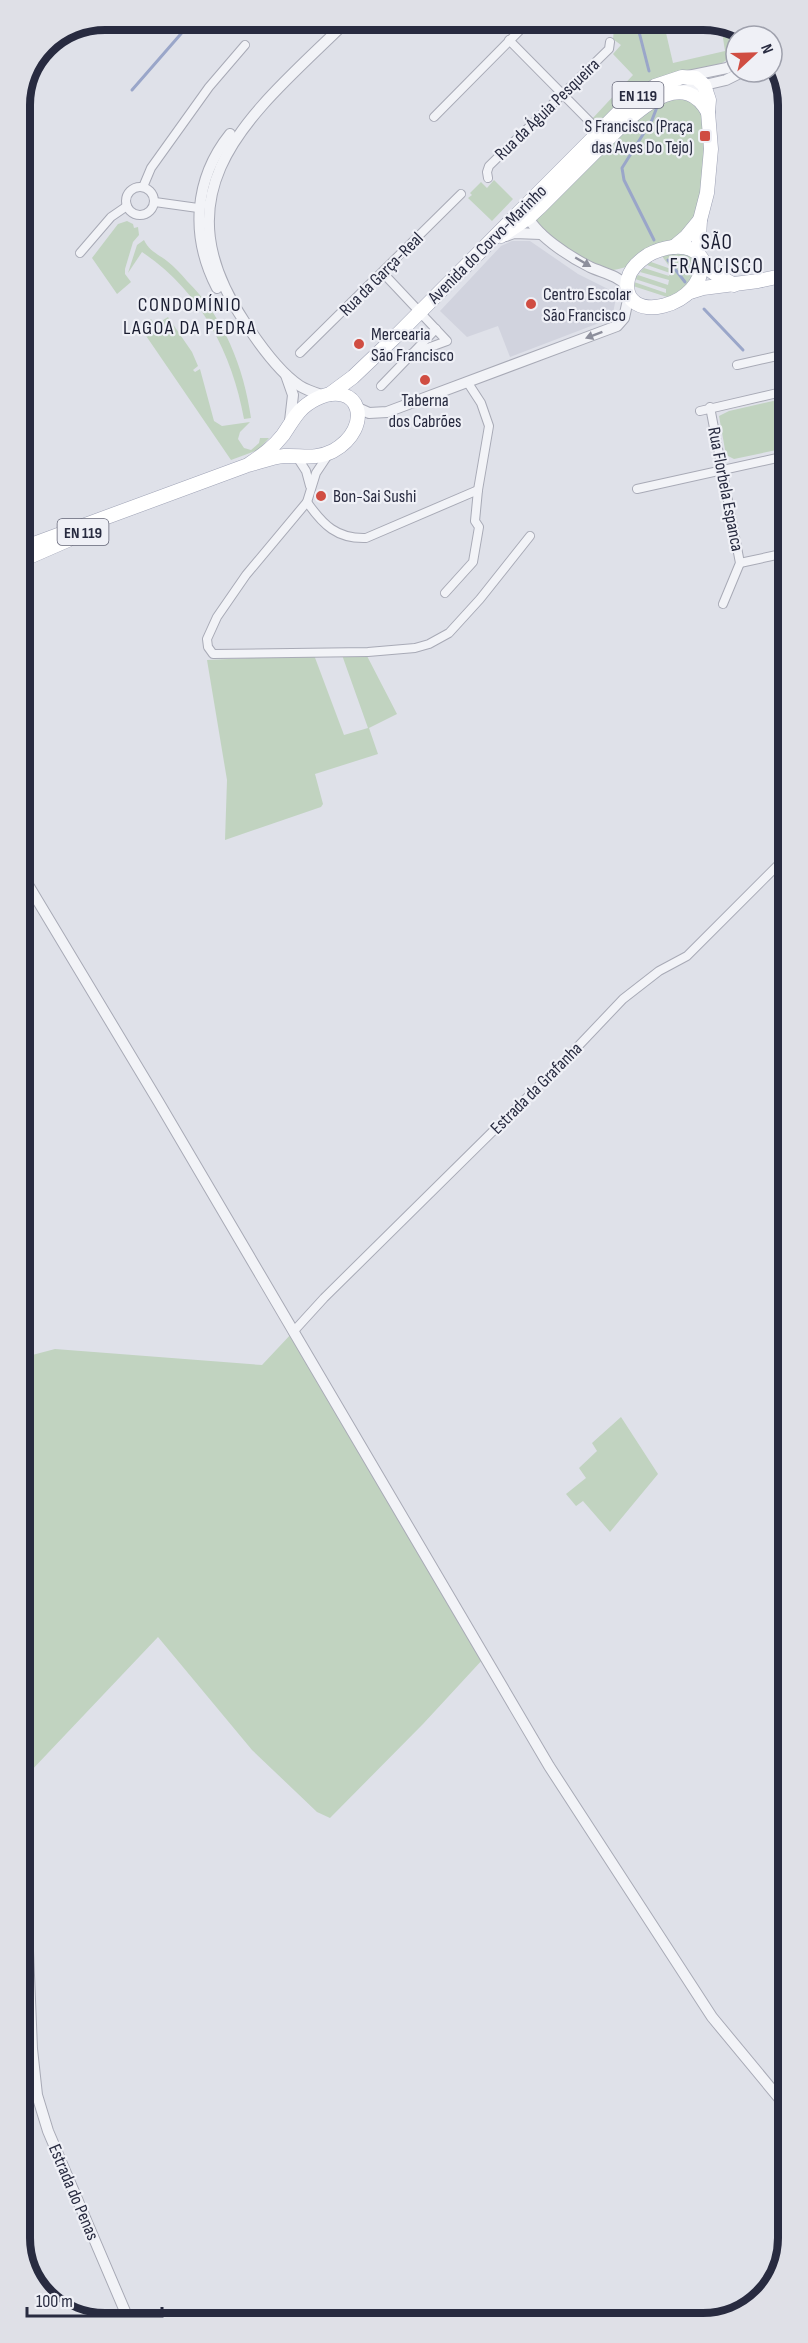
<svg xmlns="http://www.w3.org/2000/svg" width="808" height="2343" font-family="'Sofia Sans Condensed',sans-serif">
<style>
.built{fill:#d1d3de}
.green{fill:#c1d3c0}
.lines{fill:none;stroke-linecap:round;stroke-linejoin:round}
.stream{stroke:#9aa6c9;stroke-width:3}
.minor-casing{stroke:#a8aab6;stroke-width:10}
.tertiary-casing{stroke:#a8aab6;stroke-width:12}
.primary-casing{stroke:#9ea2b5;stroke-width:15}
.minor{stroke:#f2f3f7;stroke-width:8}
.tertiary{stroke:#f2f3f7;stroke-width:10}
.primary{stroke:#fff;stroke-width:14}
.oneway{fill:#8d8f9c}
.poi-dot{fill:#d04d42;stroke:#eff0f6;stroke-width:2}
.labels{text-anchor:middle;stroke-width:4.5;stroke-linejoin:round;paint-order:stroke}
.shield{fill:#eff0f6;stroke:#646677;stroke-width:1.5}
.shield-label{font-size:16px;font-weight:bold;fill:#282b40}
.street-label{font-size:18px;fill:#282b40;stroke:#eff0f6}
.poi-label{font-size:18px;fill:#282b40;stroke:#eff0f6;text-anchor:start}
.neighbourhood-label{font-size:20px;letter-spacing:1.5px;fill:#1a1d31;stroke:#eff0f6}
.quarter-label{font-size:21px;letter-spacing:1.5px;fill:#1a1d31;stroke:#eff0f6}
.rim{fill:none;stroke:#282b40;stroke-width:8}
</style>
<rect width="100%" height="100%" fill="#dfe1e9"/>
<path class="built" d="M512,241h18l48,33 30,15 8,9 -4,20 -102,39 -12,-31 -31,11 -27,-26 61,-65z"/>
<g class="green">
<path d="M617,20h46l10,43 52,-12 -4,-26 26,10 -11,1v18l-14,9 -61,15 -58,42 -11,-1 41,-44 -20,-21 8,-9 -8,-6 1,-10 5,-7z"/>
<path d="M682,94l19,14c6,40 10,94 -17,127 -22,12 -60,42 -85,34 -8,-3 -16,-10 -23,-15 -16,-9 -31,-20 -42,-36l104,-103z"/>
<path d="M494,180l19,19 -21,22 -24,-23 4,-3 -2,-2 11,-11 6,6z"/>
<path d="M127,221l6,3 1,4 4,-1 1,8 -6,7 -8,27v5l6,8 -14,12 -25,-36 26,-34z"/>
<path d="M144,240c5,11 14,14 23,21 8,6 14,13 20,20 37,36 57,87 64,137l-7,1c-12,-67 -44,-128 -102,-167l-14,21 9,-28z"/>
<path d="M677,253h11l10,9 -8,23 -23,15v-3l-34,-11 1,-4 32,11v-4l-31,-10 3,-4 30,10 1,-5 -29,-8 4,-4 25,8 1,-3 -23,-8 4,-3 20,7 -9,-13z"/>
<path d="M168,317l24,35 6,14 -5,4 2,2 5,-3 14,52 8,5 28,-4 -10,10 -2,7 6,9 7,2 8,-7 1,-5h9l-11,12 -27,10 -91,-133 11,-8 4,6z"/>
<path d="M786,398v50l-52,11 -8,-4 -7,-39 10,-5z"/>
<path d="M366,654l31,60 -28,14 9,26 -63,20 8,30 -2,3 -96,33 2,-60 -20,-120 107,-5 30,80 24,-7 -26,-73z"/>
<path d="M293,1332l191,326 -61,66 -93,94 -13,-6 -65,-62 -94,-113 -129,136 -7,-81 -1,-334 34,-9 207,16z"/>
<path d="M621,1417l37,57 -48,58 -27,-31 -7,5 -10,-12 20,-16 -7,-10 18,-17 -5,-8z"/>
</g>
<g class="lines">
<g class="stream">
<path d="M636,20l13,51"/>
<path d="M132,90l61,-70"/>
<path d="M654,240l-30,-60 -2,-12 30,-48 5,-13"/>
<path d="M668,260l17,22"/>
<path d="M704,309l39,41"/>
</g>
<g class="minor-casing">
<g id="minor">
<path d="M673,25l29,-5"/>
<path d="M509,40l90,91"/>
<path d="M434,117l96,-97"/>
<path d="M488,178l-1,-6 2,-6 120,-117 1,-7"/>
<circle cx="140" cy="201" r="14"/>
<path d="M143,187l8,-19 58,-81 36,-42"/>
<path d="M155,202l43,6 5,-4"/>
<path d="M80,253l31,-36 16,-11"/>
<path d="M383,273l64,68 -36,13"/>
<path d="M300,353l161,-159"/>
<path d="M737,365l49,-11"/>
<path d="M381,386l55,-57"/>
<path d="M710,407l30,156 -17,41"/>
<path d="M700,411l86,-20"/>
<path d="M330,452l-14,21 -9,29 -61,73 -29,42 -10,22 1,8 5,7 155,-2 47,-4 14,-4 20,-11 31,-34 50,-63"/>
<path d="M297,457l9,14 4,15"/>
<path d="M637,489l149,-33"/>
<path d="M307,502c16,23 30,37 59,36l112,-48"/>
<path d="M740,563l46,-10"/>
<path d="M445,593l28,-31 6,-35 -4,-6 3,-31 11,-64 -8,-23 -13,-20"/>
<path d="M293,1332l31,-34 242,-239 57,-60 36,-28 28,-15 100,-100"/>
</g>
</g>
<g class="tertiary-casing">
<g id="tertiary">
<path d="M775,66l11,33"/>
<path d="M688,76l39,-8 9,-6"/>
<path d="M679,91l47,-11 16,-8"/>
<path d="M526,212c7,22 44,45 64,55 13,6 27,8 37,19"/>
<path d="M506,236l8,-3 27,1"/>
<path d="M217,288c-27,-52 -23,-109 13,-154"/>
<path d="M286,375l7,20 -3,26"/>
<path d="M325,396c-9,-3 -17,-5 -25,-10 -20,-13 -43,-45 -56,-65 -91,-137 13,-211 104,-301"/>
<path d="M358,408l11,5 18,-1 230,-86 7,-8 5,-23"/>
<path d="M21,873l137,228 391,665 163,251 76,92"/>
<path d="M22,1804l10,245 5,46 11,36 82,192"/>
</g>
</g>
<g class="primary-casing">
<g id="primary">
<path d="M501,236l27,-18 13,-12 81,-81c24,-22 63,-54 86,-13"/>
<path d="M674,247l12,-10 14,-17"/>
<path d="M701,258c8,50 -83,70 -73,21 2,-10 11,-18 20,-24 13,-7 34,-13 48,-3 6,5 9,13 14,18 7,6 16,10 24,15"/>
<path d="M690,292l13,-4 55,-7 28,-6"/>
<path d="M330,394l23,-17 41,-39 232,-233 29,-19 27,-9 14,1 8,7 5,15 -1,12 3,37 -4,44 -7,27 -2,34"/>
<path d="M20,549l228,-84c12,-3 24,-8 36,-9 18,-1 31,4 49,-5 42,-24 27,-73 -17,-52 -18,9 -22,20 -33,36 -10,13 -22,21 -35,30"/>
<path d="M20,561l48,-21"/>
</g>
</g>
<use href="#minor" class="minor"/>
<use href="#tertiary" class="tertiary"/>
<use href="#primary" class="primary"/>
</g>
<defs><path id="oneway-solid" d="M-6-.8H1V-3.2L6.5 0L1 3.2V.8H-6Z" transform="scale(1.5)"/></defs>
<g class="oneway">
<use href="#oneway-solid" transform="translate(583 262) rotate(30)"/>
<use href="#oneway-solid" transform="translate(594 335) rotate(159)"/>
</g>
<g class="poi-dot">
<rect x="699" y="130" width="12" height="12" rx="3"/>
<circle cx="531" cy="304" r="6"/>
<circle cx="359" cy="344" r="6"/>
<circle cx="425" cy="380" r="6"/>
<circle cx="321" cy="496" r="6"/>
</g>
<g class="labels">
<g class="shield">
<rect x="612.5" y="82" width="51" height="26" rx="4.5"/>
<rect x="57.5" y="519" width="51" height="26" rx="4.5"/>
</g>
<g class="shield-label">
<text x="638" y="101">EN 119</text>
<text x="83" y="538">EN 119</text>
</g>
<g class="street-label">
<text transform="translate(547 109) rotate(-44)" y="6">Rua da Águia Pesqueira</text>
<text transform="translate(487 244) rotate(-45)" y="6">Avenida do Corvo-Marinho</text>
<text transform="translate(381 274) rotate(-45)" y="6">Rua da Garça-Real</text>
<text transform="translate(726 489) rotate(79)" y="6">Rua Florbela Espanca</text>
<text transform="translate(536 1088) rotate(-45)" y="6">Estrada da Grafanha</text>
<text transform="translate(74 2192) rotate(67)" y="6">Estrada do Penas</text>
</g>
<g class="poi-label">
<text x="693" y="132" text-anchor="end">S Francisco (Praça<tspan x="693" dy="21">das Aves Do Tejo)</tspan></text>
<text x="543" y="300">Centro Escolar<tspan x="543" dy="21">São Francisco</tspan></text>
<text x="371" y="340">Mercearia<tspan x="371" dy="21">São Francisco</tspan></text>
<text x="425" y="406" text-anchor="middle">Taberna<tspan x="425" dy="21">dos Cabrões</tspan></text>
<text x="333" y="502">Bon-Sai Sushi</text>
</g>
<g class="neighbourhood-label">
<text x="190" y="311">CONDOMÍNIO<tspan x="190" dy="23">LAGOA DA PEDRA</tspan></text>
</g>
<g class="quarter-label">
<text x="717" y="249">SÃO<tspan x="717" dy="24">FRANCISCO</tspan></text>
</g>
</g>
<path d="M0 0H808V2343H0ZM105 30H703A75 75 0 0 1 778 105V2238A75 75 0 0 1 703 2313H105A75 75 0 0 1 30 2238V105A75 75 0 0 1 105 30Z" fill="#dfe0e7" fill-rule="evenodd"/>
<path class="rim" d="M105 30H703A75 75 0 0 1 778 105V2238A75 75 0 0 1 703 2313H105A75 75 0 0 1 30 2238V105A75 75 0 0 1 105 30Z"/>
<g transform="translate(754 54) rotate(68)"><circle r="28" fill="#eff0f6" stroke="#9fa1ad" stroke-width="1.5"/>
<path d="M0-4.5L10 22L0 15L-10 22Z" fill="#d04d42"/>
<text y="-9" font-size="16" font-weight="bold" text-anchor="middle" fill="#282b40">N</text>
</g>
<path d="M27 2307v9h135v-9" fill="none" stroke="#282b40" stroke-width="3"/>
<text x="36" y="2307" font-size="18" fill="#282b40" stroke="#eff0f6" stroke-width="4.5" paint-order="stroke">100 m</text>
</svg>
